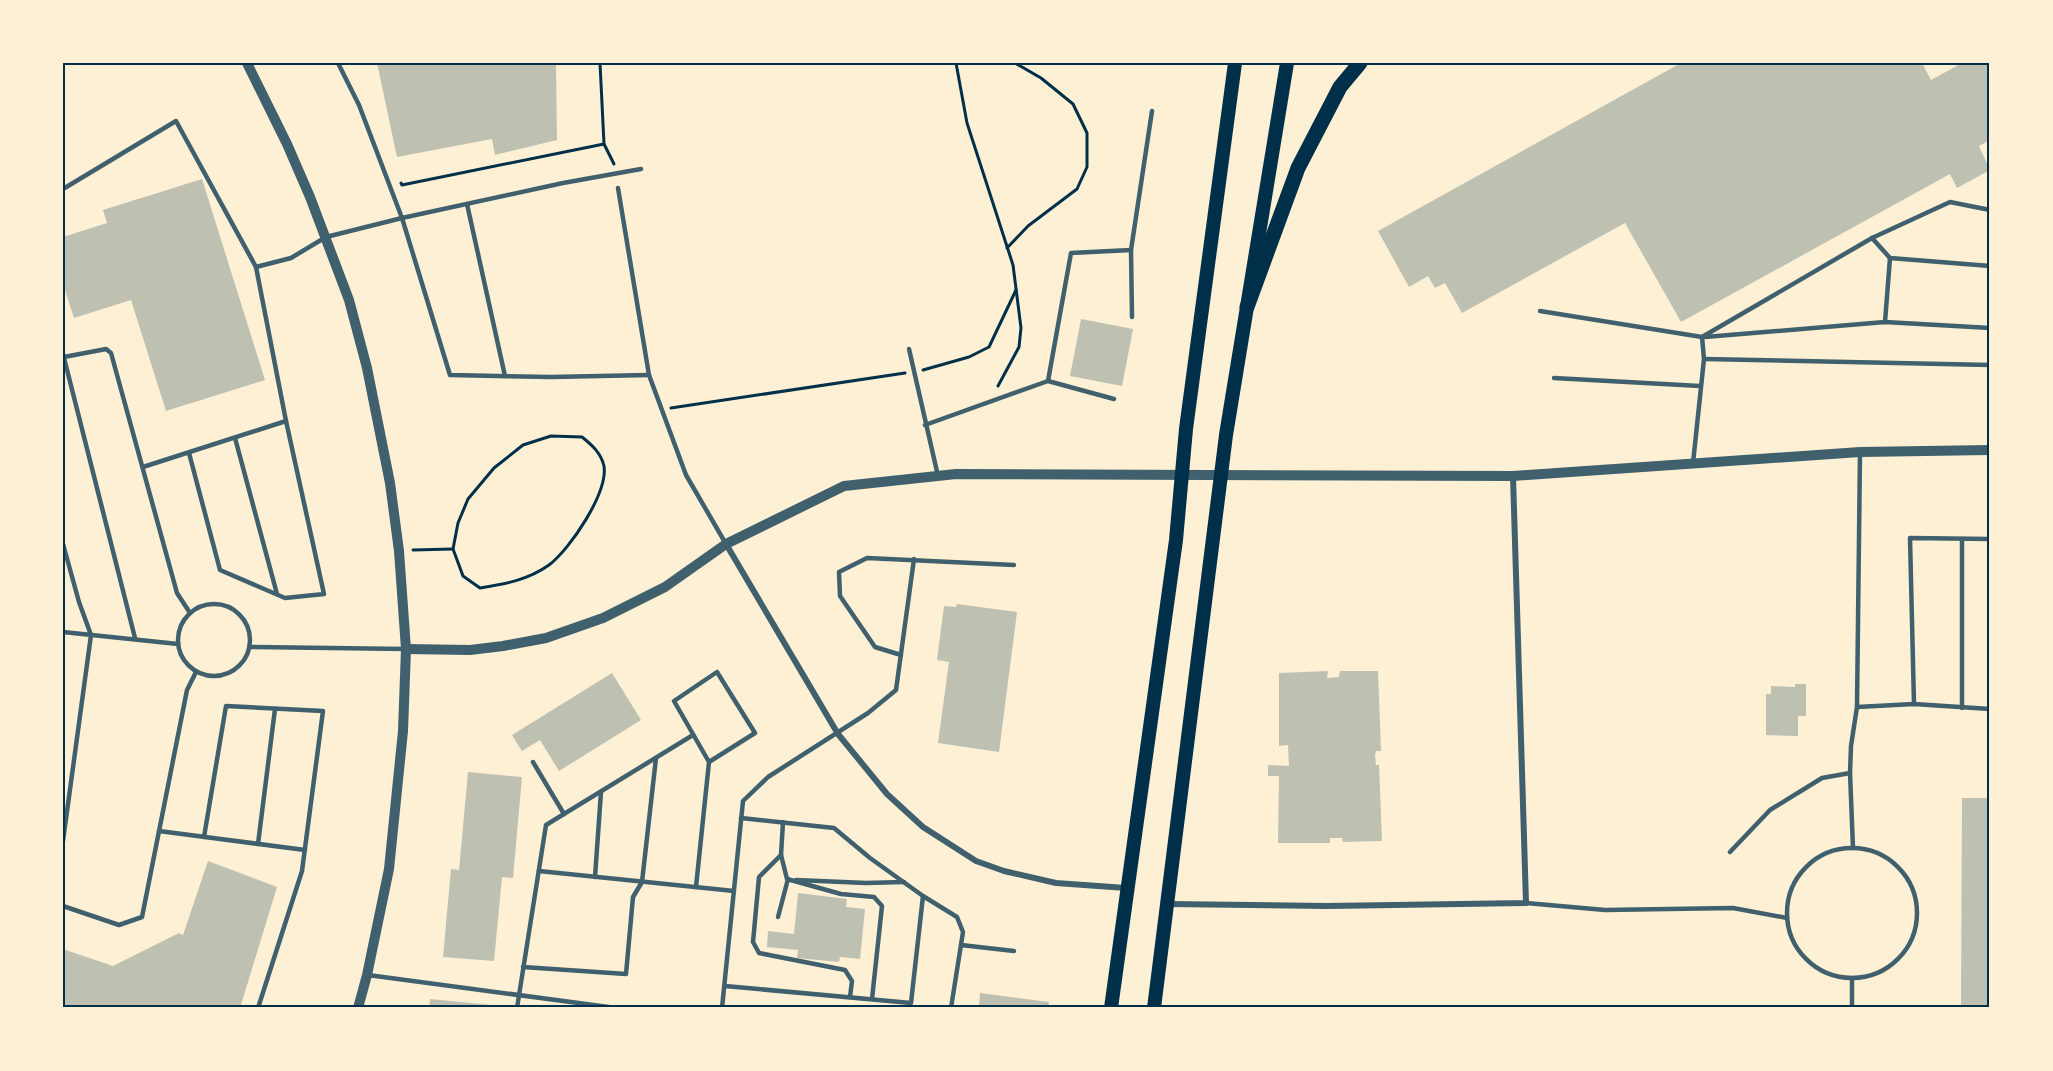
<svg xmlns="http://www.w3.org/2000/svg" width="2053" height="1071" font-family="Commissioner,sans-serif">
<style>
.building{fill:#bec0b2}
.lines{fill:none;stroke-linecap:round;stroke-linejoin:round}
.path{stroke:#003049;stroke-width:3}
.service{stroke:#3f606c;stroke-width:4.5}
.minor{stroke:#3f606c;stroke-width:6}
.tertiary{stroke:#3f606c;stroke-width:10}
.primary{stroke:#003049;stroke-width:14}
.motorway{stroke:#003049;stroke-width:15}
.neatline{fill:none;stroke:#003049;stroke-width:2}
</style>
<rect width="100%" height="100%" fill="#fdf0d5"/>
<g class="building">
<path d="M377,63h179l1,77 -62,15 -3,-16 -95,18z"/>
<path d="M1681,63h241l9,17 31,-17h28v77l-11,6 11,24 -33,18 -7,-14 -269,148 -56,-99 -163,90 -17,-30 -10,5 -7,-12 -19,11 -31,-56z"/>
<path d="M202,179l63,201 -99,31 -35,-111 -57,18 -11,-34v-47l44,-14 -4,-13z"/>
<path d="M1081,319l52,10 -11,57 -52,-10z"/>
<path d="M957,604l60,8 -18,140 -61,-9 11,-81 -12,-2 7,-54 12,1z"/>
<path d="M1328,671l-1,7 12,-1 1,-6h38l3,80h-5l-1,4 1,10h3l3,76 -39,1 -1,-4h-12v5h-52l1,-67h-11v-11l21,1 -1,-21 -9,1v-73z"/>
<path d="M612,673l29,47 -82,51 -19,-31 -18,11 -10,-16z"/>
<path d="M1795,684h11v32h-8v20l-32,-1v-41h5v-8l24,1z"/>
<path d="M468,772l54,5 -9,101 -11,-1 -8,84 -51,-4 8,-88 8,1z"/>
<path d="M1962,798h28v210h-29z"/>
<path d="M208,861l69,26 -37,121h-177v-59l50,17 66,-33 4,2z"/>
<path d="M798,893l49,6 -1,8 19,2 -5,50 -20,-2 -1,5 -42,-4 1,-8 -31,-3 1,-16 26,3z"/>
<path d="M980,993l69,9 -1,6h-69z"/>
<path d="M430,999l61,6v3h-62z"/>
</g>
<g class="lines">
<g class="path">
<path d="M600,63l4,81 10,20"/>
<path d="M956,63l11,60 46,142 8,63 -2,19 -21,39"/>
<path d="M401,183l1,2 202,-41"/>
<path d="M1007,248l21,-22 49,-37 10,-22v-34l-14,-29 -32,-26 -26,-15"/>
<path d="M923,370l46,-13 20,-10 27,-57"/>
<path d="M671,408l234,-35"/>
<path d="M551,436l31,1c10,8 19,16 22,29 4,27 -34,83 -55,99 -21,15 -44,19 -69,23l-17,-12 -10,-27 5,-26 10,-24 26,-31 29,-23z"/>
<path d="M413,550l40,-1"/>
</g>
<g class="service">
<path d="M641,169l-78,14 -161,35 48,157 101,2 98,-2"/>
<path d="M618,188l31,187 37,100 40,69"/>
<path d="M63,189l113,-68 80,146 30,154 38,173 -39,4 -65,-28 -31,-117"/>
<path d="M467,204l38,172"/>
<path d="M1872,238l18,20 100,8"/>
<path d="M256,267l35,-9 35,-21 76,-19 -43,-113 -21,-42"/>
<path d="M1540,311l162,26 2,22 -11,104"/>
<path d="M1132,317l-1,-67 21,-139"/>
<path d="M1885,322l5,-64"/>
<path d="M1702,337l170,-99 78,-36 40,8"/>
<path d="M1705,337l180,-15 105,6"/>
<path d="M909,349l29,127"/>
<path d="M63,354l72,284"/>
<path d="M64,357l42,-8 5,4 66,240 13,20"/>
<path d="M1704,359l286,6"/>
<path d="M1554,378l146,8"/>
<path d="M1048,381l23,-128 60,-3"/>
<path d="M925,425l123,-44 66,18"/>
<path d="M235,438l42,156"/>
<path d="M143,467l143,-46"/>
<path d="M63,544l16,58 12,33 -28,206"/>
<circle cx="214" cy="640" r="36"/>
<path d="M63,632l115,12"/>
<path d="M249,647l157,2"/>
<path d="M901,655l-26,-8 -35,-51 -1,-24 28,-14 147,7"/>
<path d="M1914,704l-4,-166 80,1"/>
<path d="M1857,707l57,-3 76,5"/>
<path d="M1962,708v-169"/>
<path d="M533,762l31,52"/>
<path d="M1850,773l3,75"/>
<path d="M741,818l93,10 36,30 53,38 34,21 6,15 -12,76"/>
<path d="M783,822l-2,33 6,24 54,15 33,3 8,9 -10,93"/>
<path d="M159,831l146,19"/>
<path d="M204,837l22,-131 97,5 -21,160 -44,137"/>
<path d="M258,844l17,-135"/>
<circle cx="1852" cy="913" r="65"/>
<path d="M1730,852l40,-42 52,-32 28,-5 1,-27 6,-39 3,-254"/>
<path d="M781,855l-22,22 -6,65 6,11 86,17 7,11 -2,16"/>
<path d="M539,871l195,20"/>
<path d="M595,877l6,-85"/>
<path d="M796,880l70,3 38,-1"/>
<path d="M696,887l13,-125 46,-29 -38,-61 -43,29 35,61"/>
<path d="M1526,903l79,7 128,-2 54,10"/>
<path d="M63,906l56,19 23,-8 45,-227 9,-18"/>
<path d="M778,917l10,-38"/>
<path d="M961,945l53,6"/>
<path d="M523,967l103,7 7,-77 9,-15 14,-124"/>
<path d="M368,975l248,33"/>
<path d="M1852,978v30"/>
<path d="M725,986l186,17 12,-107"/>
<path d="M517,1008l29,-183 147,-90"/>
<path d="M722,1008l21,-207 25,-24 100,-64 28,-23 18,-131"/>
</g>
<g class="minor">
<path d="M726,544l112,190 49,60 36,33 53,34 28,10 52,12 70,5"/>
<path d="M1167,904l160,2 199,-3 -13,-427"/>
</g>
<g class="tertiary">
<path d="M247,63l40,81 23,53 39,103 18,68 23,115 9,68 7,98 -3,82 -14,138 -22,106 -9,33"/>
<path d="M406,649l64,1 33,-4 43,-8 57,-20 62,-31 61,-43 118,-58 112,-12 557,2 347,-24 130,-2"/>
</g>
<g class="primary">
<path d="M1111,1008l65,-468 10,-111 49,-366"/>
<path d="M1154,1008l72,-573 61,-372"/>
</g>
<path class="motorway" d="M1247,307l51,-139 42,-81 20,-24"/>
</g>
<rect width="2053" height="1071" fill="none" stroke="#fdf0d5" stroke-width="129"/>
<rect x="64" y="64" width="1924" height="942" class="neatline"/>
</svg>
